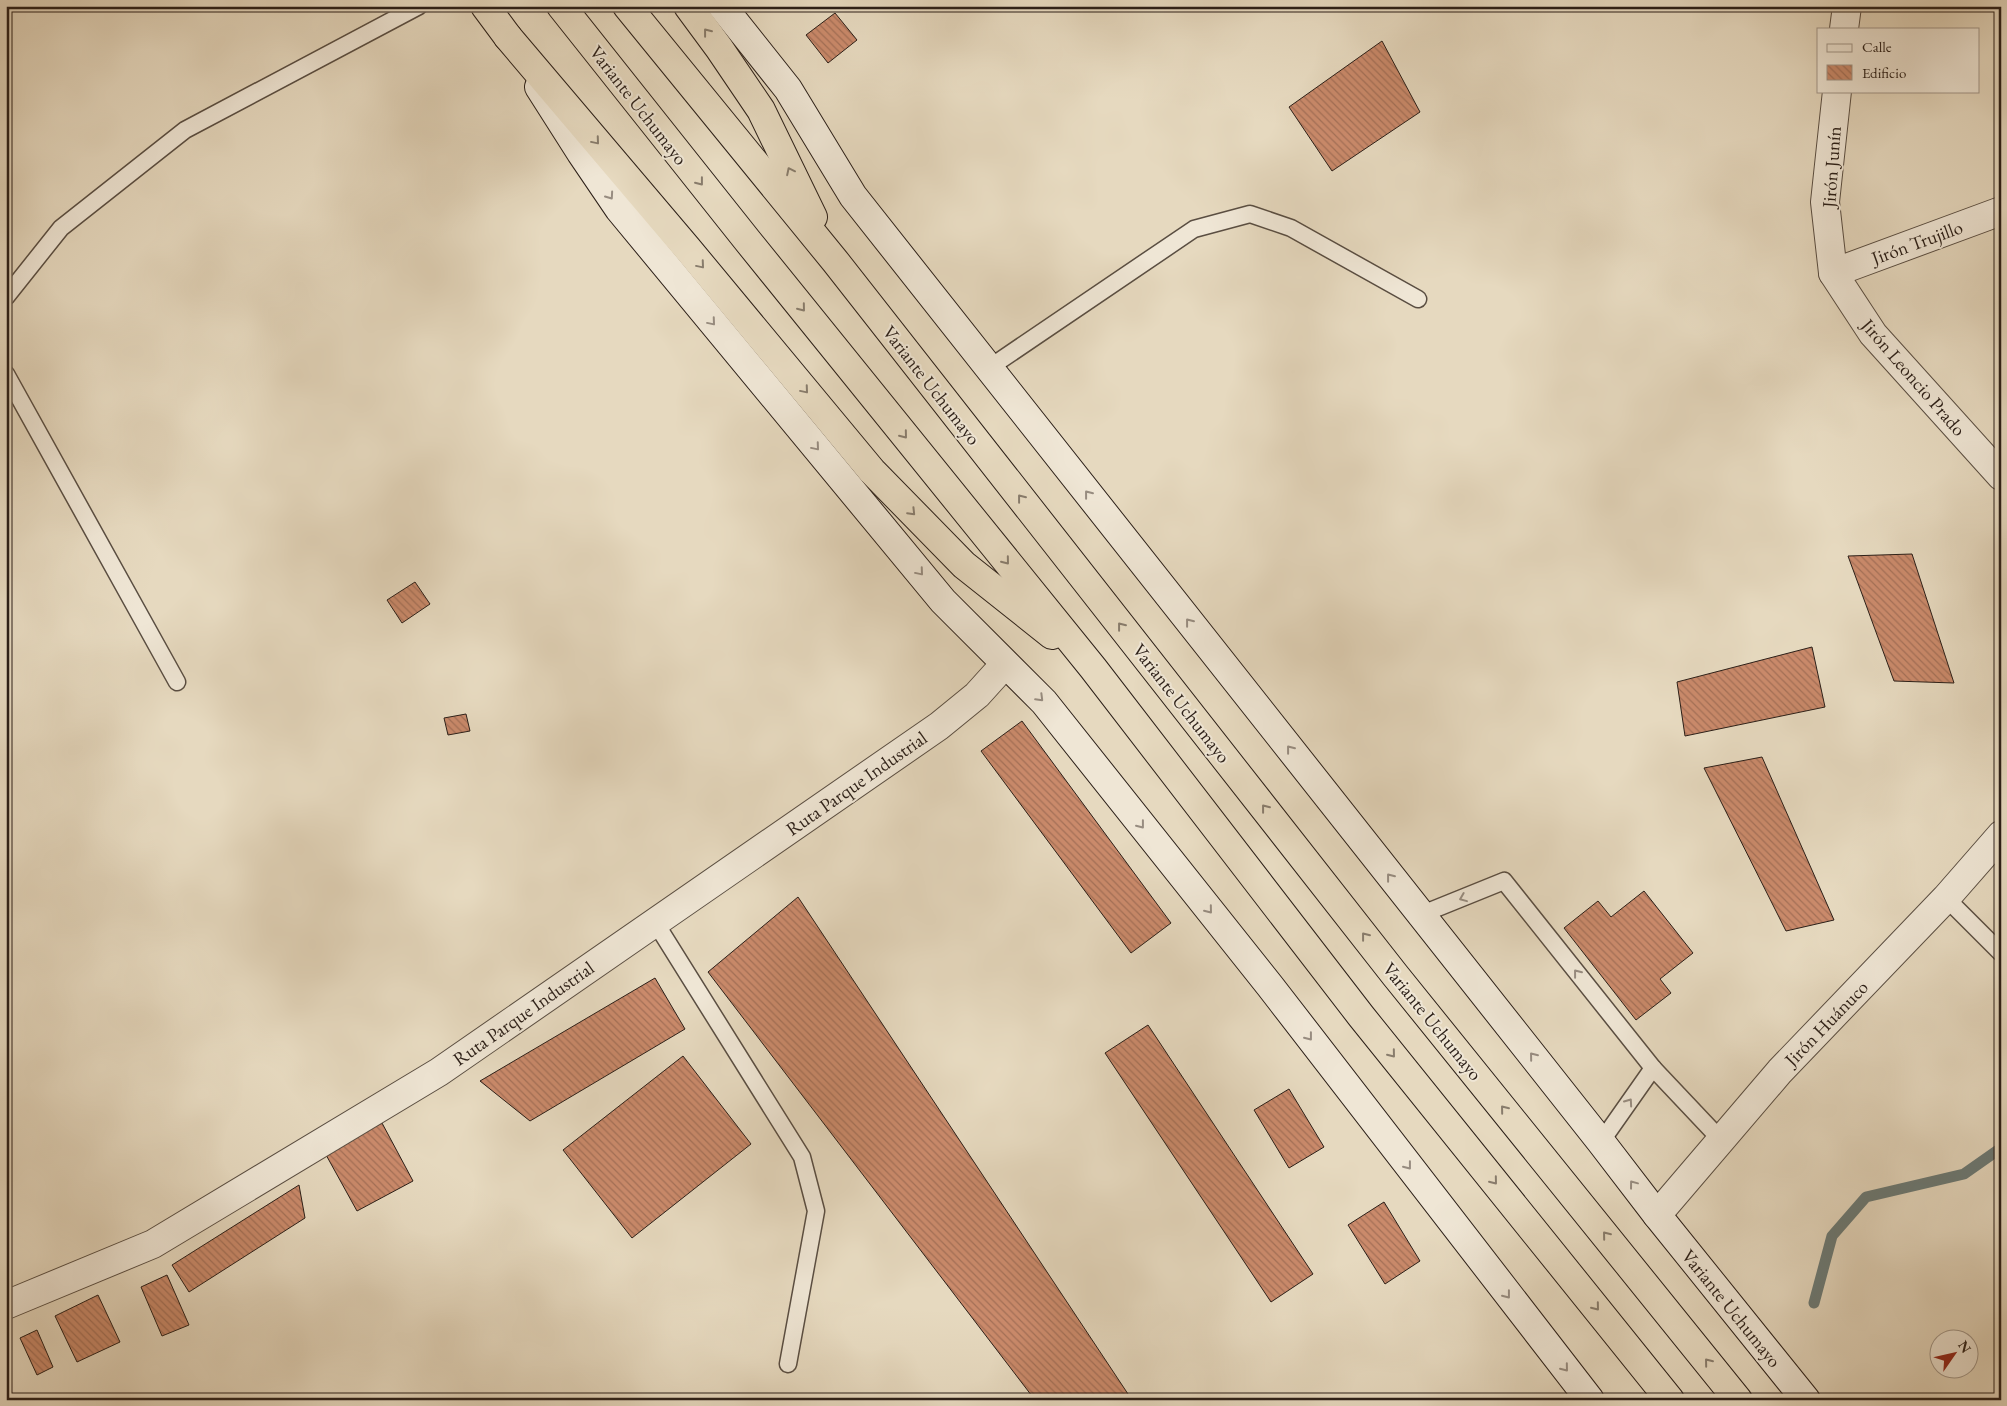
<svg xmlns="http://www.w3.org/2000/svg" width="2007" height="1406" font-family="'EB Garamond',serif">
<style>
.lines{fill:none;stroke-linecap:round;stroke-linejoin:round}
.stream{stroke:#6c7b77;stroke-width:11}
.building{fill:url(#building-back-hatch);stroke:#2b1f18}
.service-casing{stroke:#5a4e42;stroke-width:19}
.minor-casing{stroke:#5a4e42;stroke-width:30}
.tertiary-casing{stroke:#5a4e42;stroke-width:30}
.secondary-casing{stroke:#2b1f18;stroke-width:30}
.trunk-casing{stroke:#2b1f18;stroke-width:30}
.motorway-casing{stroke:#2b1f18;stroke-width:30}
.service{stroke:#efe6d5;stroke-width:16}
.minor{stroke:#efe6d5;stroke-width:28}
.tertiary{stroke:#efe6d5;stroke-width:28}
.secondary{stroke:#efe6d5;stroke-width:28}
.trunk{stroke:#e6d9bf;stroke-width:28}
.motorway{stroke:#e6d9bf;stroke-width:28}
.oneway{stroke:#887c6c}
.oneway2{stroke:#978c80}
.labels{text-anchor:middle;stroke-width:4;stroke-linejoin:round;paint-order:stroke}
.street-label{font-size:19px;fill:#2b1f18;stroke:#efe6d5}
</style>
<defs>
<pattern id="building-back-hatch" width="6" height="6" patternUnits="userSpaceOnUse" patternTransform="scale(1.25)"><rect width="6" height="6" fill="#ca8a6b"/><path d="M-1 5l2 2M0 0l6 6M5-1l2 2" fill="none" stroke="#a47057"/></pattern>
</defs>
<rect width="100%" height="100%" fill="#e6d9bf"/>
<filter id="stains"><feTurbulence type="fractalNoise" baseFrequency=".004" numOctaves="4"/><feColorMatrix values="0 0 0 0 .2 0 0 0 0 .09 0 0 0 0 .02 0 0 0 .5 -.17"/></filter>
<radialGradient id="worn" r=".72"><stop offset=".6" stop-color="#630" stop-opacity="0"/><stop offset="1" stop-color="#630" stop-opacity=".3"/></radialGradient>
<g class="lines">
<path class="stream" d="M1814,1303l18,-67 34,-39 98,-23 37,-26"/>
</g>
<g class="building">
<path d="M835,13l22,27 -29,23 -22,-28z"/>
<path d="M1382,41l38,71 -88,59 -43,-64z"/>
<path d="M1912,554l42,129 -60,-2 -46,-125z"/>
<path d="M415,582l15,22 -28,19 -15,-23z"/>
<path d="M1812,647l13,60 -140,29 -8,-54z"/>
<path d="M466,714l4,17 -22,4 -4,-17z"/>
<path d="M1022,721l149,202 -40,30 -150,-202z"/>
<path d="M1762,757l72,163 -48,11 -82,-163z"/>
<path d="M1644,891l49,62 -33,26 11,14 -35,27 -72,-92 34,-27 13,16z"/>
<path d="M798,897l334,503h-97l-327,-428z"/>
<path d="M655,978l30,51 -155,92 -50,-40z"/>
<path d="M1148,1025l165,249 -42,28 -166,-249z"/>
<path d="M683,1056l68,88 -119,94 -69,-88z"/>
<path d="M1289,1089l35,58 -35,21 -35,-58z"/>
<path d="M382,1123l31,58 -56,30 -32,-58z"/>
<path d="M299,1185l6,33 -116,74 -17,-27z"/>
<path d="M1384,1202l36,59 -35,23 -37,-59z"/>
<path d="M167,1275l22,50 -27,11 -21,-49z"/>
<path d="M98,1295l22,47 -43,20 -22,-46z"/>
<path d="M37,1330l16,37 -16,8 -17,-37z"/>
</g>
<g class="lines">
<g class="service-casing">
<g id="service">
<path d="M6,297l55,-69 124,-98 234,-124"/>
<path d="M989,368l205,-139 56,-15 41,14 127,71"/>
<path d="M6,374l171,308"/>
<path d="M1946,898l55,55"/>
<path d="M1420,915l84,-34 149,187 -52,74"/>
<path d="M655,922l147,235 14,54 -28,153"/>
<path d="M1653,1068l68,72"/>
</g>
</g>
<g class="minor-casing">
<g id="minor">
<path d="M1844,29l3,-23"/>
<path d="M1837,91l-12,111 8,71 40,61 128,142"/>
<path d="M1833,273l168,-62"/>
<path d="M1657,1215l123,-144 166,-173 55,-63"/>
</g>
</g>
<g class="tertiary-casing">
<path id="tertiary" d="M6,1305l147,-61 286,-172 500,-346 38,-31 28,-31"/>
</g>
<g class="secondary-casing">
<g id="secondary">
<path d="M722,6l66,83 65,107 748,946 56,73 149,185"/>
<path d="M539,87l42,66 38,56 324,392 101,101 226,284 320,414"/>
</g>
</g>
<g class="trunk-casing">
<path id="trunk" d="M485,6l23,31"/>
</g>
<g class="motorway-casing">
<g id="motorway">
<path d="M561,6l186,234 346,428 268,348 309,384"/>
<path d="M627,6l208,255 560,714 343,425"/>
<path d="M688,6l31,42 42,62 52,107"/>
<path d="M508,37l179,211 185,223 92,94 88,70"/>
</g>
</g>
<use href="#service" class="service"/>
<use href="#minor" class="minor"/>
<use href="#tertiary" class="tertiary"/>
<use href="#secondary" class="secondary"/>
<use href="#trunk" class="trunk"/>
<use href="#motorway" class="motorway"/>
</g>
<defs><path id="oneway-chevron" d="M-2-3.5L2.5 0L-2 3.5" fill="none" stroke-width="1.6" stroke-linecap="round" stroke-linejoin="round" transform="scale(1.25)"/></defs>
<g class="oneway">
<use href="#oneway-chevron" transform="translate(707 32) rotate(-128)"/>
<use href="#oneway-chevron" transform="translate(596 141) rotate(50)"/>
<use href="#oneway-chevron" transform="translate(790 171) rotate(-116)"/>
<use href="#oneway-chevron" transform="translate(700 182) rotate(52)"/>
<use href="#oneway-chevron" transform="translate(701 265) rotate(50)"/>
<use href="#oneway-chevron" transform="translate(802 308) rotate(51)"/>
<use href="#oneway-chevron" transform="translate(805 390) rotate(50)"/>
<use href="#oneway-chevron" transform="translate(904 435) rotate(51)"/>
<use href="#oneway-chevron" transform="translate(1021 498) rotate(-128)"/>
<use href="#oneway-chevron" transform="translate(912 512) rotate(46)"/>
<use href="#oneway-chevron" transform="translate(1006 561) rotate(51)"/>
<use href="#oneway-chevron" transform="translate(1121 626) rotate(-128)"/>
<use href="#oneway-chevron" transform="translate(1265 808) rotate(-128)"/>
<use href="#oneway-chevron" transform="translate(1365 936) rotate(-128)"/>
<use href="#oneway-chevron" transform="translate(1392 1054) rotate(51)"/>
<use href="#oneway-chevron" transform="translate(1504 1109) rotate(-129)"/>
<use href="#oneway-chevron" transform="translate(1494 1181) rotate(51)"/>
<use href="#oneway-chevron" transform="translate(1606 1235) rotate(-129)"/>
<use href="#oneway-chevron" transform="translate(1596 1307) rotate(51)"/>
<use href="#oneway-chevron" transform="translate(1708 1362) rotate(-129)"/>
</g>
<g class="oneway2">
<use href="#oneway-chevron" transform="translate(610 196) rotate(55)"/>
<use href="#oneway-chevron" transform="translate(712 322) rotate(50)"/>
<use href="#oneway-chevron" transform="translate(816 447) rotate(50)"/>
<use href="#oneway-chevron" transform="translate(1088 494) rotate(-128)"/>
<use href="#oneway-chevron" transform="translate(920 572) rotate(50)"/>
<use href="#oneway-chevron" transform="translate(1189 622) rotate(-128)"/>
<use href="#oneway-chevron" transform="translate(1040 698) rotate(45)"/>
<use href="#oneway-chevron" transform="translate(1290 749) rotate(-128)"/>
<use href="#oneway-chevron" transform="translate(1141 825) rotate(52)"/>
<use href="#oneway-chevron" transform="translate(1390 877) rotate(-128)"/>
<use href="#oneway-chevron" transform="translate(1463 898) rotate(158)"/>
<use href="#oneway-chevron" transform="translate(1209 910) rotate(51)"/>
<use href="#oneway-chevron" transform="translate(1577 973) rotate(-128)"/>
<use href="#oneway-chevron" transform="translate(1309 1037) rotate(52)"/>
<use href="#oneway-chevron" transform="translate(1533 1056) rotate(-129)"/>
<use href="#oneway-chevron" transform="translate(1629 1102) rotate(-55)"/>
<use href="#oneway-chevron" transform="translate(1408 1166) rotate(52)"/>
<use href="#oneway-chevron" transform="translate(1633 1184) rotate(-127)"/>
<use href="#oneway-chevron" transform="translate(1507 1295) rotate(52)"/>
<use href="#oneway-chevron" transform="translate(1565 1368) rotate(51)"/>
</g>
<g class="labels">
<g class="street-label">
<text transform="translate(639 105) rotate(52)" y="7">Variante Uchumayo</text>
<text transform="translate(1831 167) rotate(-86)" y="7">Jirón Junín</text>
<text transform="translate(1917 242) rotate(-20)" y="7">Jirón Trujillo</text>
<text transform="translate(1914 377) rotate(49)" y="7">Jirón Leoncio Prado</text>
<text transform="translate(932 385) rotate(52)" y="7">Variante Uchumayo</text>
<text transform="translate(1182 703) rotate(52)" y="7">Variante Uchumayo</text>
<text transform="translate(856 783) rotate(-35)" y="7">Ruta Parque Industrial</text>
<text transform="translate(523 1013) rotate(-35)" y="7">Ruta Parque Industrial</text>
<text transform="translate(1433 1021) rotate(51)" y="7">Variante Uchumayo</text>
<text transform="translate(1826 1023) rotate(-46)" y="7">Jirón Huánuco</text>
<text transform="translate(1732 1308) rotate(51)" y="7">Variante Uchumayo</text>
</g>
</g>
<rect width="2007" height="1406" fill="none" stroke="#e6d9bf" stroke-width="25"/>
<rect x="8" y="8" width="1992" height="1391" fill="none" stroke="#2b1f18" stroke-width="2.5"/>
<rect x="12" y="12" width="1982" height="1381" fill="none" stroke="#2b1f18"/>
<rect x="1817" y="28" width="162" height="65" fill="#efe6d5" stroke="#a19689"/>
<rect x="1827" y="44" width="25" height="8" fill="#efe6d5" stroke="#a19689"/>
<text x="1862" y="52" font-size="15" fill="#2b1f18">Calle</text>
<rect x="1827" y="65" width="25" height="15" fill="url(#building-back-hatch)" stroke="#a19689"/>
<text x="1862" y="78" font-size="15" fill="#2b1f18">Edificio</text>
<g transform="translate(1954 1354) rotate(56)"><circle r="24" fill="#efe6d5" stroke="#a19689"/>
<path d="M0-4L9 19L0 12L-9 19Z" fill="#8f2418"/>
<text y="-8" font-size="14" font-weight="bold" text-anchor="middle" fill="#2b1f18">N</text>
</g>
<rect width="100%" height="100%" filter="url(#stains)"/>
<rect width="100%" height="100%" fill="url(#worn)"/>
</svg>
